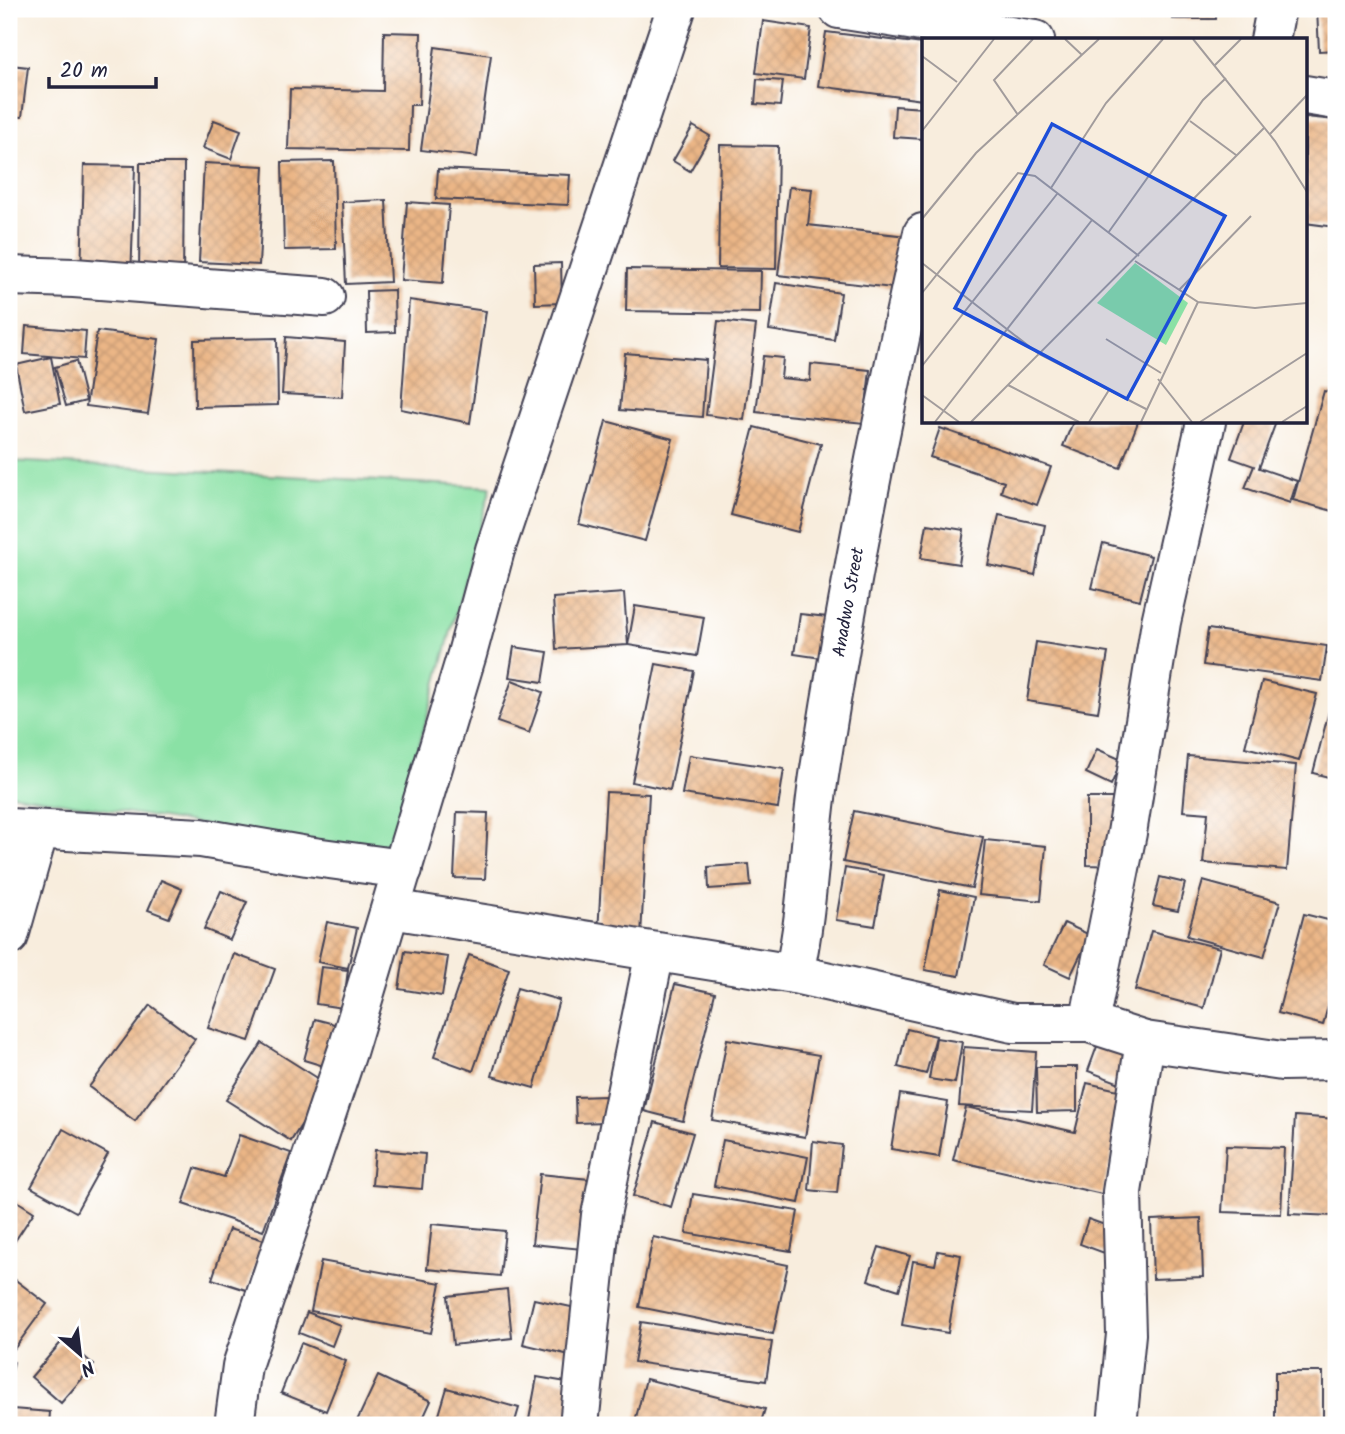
<svg xmlns="http://www.w3.org/2000/svg" width="1345" height="1434" font-family="Kalam,sans-serif">
<style>
.grass{fill:#8ae1a5;stroke:#568270;stroke-width:2}
.building{fill:url(#building-cross-hatch)}
.lines{fill:none;stroke-linecap:round;stroke-linejoin:round}
.minor-casing{stroke:#424053;stroke-width:42}
.minor{stroke:#fff;stroke-width:38}
.labels{text-anchor:middle;stroke-width:5;stroke-linejoin:round;paint-order:stroke}
.street-label{font-size:18px;fill:#22223b;stroke:#fff}
.inset-road{fill:none;stroke:#a29c9c;stroke-width:2}
.view{fill:#1d4ed8;fill-opacity:0.15;stroke:#1d4ed8;stroke-width:3.5}
.inset-edge{fill:none;stroke:#22223b;stroke-width:3.5}
</style>
<defs>
<pattern id="building-cross-hatch" width="8" height="8" patternUnits="userSpaceOnUse" patternTransform="scale(1.75)"><rect width="8" height="8" fill="#ebb686"/><path d="M0 0l8 8M0 8l8-8" fill="none" stroke="#c99c75"/></pattern>
</defs>
<rect width="100%" height="100%" fill="#fff"/>
<filter id="ink" filterUnits="userSpaceOnUse"><feTurbulence type="fractalNoise" baseFrequency=".0143" numOctaves="2"/><feDisplacementMap in="SourceGraphic" scale="14" xChannelSelector="R" yChannelSelector="G"/><feConvolveMatrix kernelMatrix="1 2 1 2 8 2 1 2 1" color-interpolation-filters="sRGB"/></filter>
<filter id="wash" filterUnits="userSpaceOnUse"><feTurbulence type="fractalNoise" baseFrequency=".00686" numOctaves="4" result="noise"/><feDisplacementMap in="SourceGraphic" scale="28" xChannelSelector="R" yChannelSelector="G"/><feGaussianBlur stdDeviation="1.57" result="paint"/><feColorMatrix in="noise" values="0 0 0 0 0 0 0 0 0 0 0 0 0 0 0 0 0 1.4 0 .05"/><feComposite in="paint" operator="in"/></filter>
<g filter="url(#wash)">
<rect width="100%" height="100%" fill="#f8eddd"/>
<path class="grass" d="M9,461l482,26 -102,367 -380,-60z"/>
<g id="blocks">
<g class="building">
<rect x="1173" y="9" width="43" height="10"/>
<path d="M1317,9h19v41l-17,1z"/>
<path d="M763,21l48,7 -7,51 -48,-6z"/>
<path d="M9,25l7,1 -5,39 17,2 -6,50 -13,-1z"/>
<path d="M384,32l37,1 -2,72h-9l-1,46 -121,-2 2,-60 93,2z"/>
<path d="M826,32l97,12v56l-105,-14z"/>
<path d="M435,47l56,8 -14,102 -56,-7z"/>
<path d="M757,79l26,2 -3,25 -25,-2z"/>
<path d="M895,106l28,2v31l-30,-2z"/>
<path d="M1305,117l31,3v107l-31,-4z"/>
<path d="M214,120l27,10 -10,29 -28,-11z"/>
<path d="M693,126l17,10 -20,35 -17,-10z"/>
<path d="M720,145l58,1 -2,123 -58,-1z"/>
<path d="M334,161l2,88 -52,1 -2,-88z"/>
<path d="M140,163h44l-1,121 -44,-1z"/>
<path d="M204,163l60,3 -5,99 -60,-3z"/>
<path d="M84,165l51,1 -4,113 -50,-1z"/>
<path d="M438,169l132,6 -2,30 -132,-6z"/>
<path d="M789,187l23,2 -4,36 99,11 -6,53 -123,-14z"/>
<path d="M386,200l4,82 -44,2 -4,-82z"/>
<path d="M407,202l42,3 -6,78 -42,-3z"/>
<path d="M561,263l1,40 -27,1 -1,-40z"/>
<path d="M627,269l134,2 -1,42 -134,-2z"/>
<path d="M776,283l65,10 -7,47 -65,-10z"/>
<path d="M394,290l1,42 -28,1 -1,-42z"/>
<path d="M409,300l77,11 -16,112 -69,-14z"/>
<path d="M718,321l38,4 -12,95 -38,-5z"/>
<path d="M26,326l60,5 -2,28 -60,-5z"/>
<path d="M97,331l62,8 -11,75 -62,-8z"/>
<path d="M286,337l59,5 -3,55 -60,-3z"/>
<path d="M277,338l1,67 -83,2 -1,-67z"/>
<path d="M625,353l81,7 -4,57 -82,-7z"/>
<path d="M763,356l20,2 -2,20 29,3 1,-17 59,6 -6,53 -108,-11z"/>
<path d="M51,357l9,47 -35,7 -9,-46z"/>
<path d="M76,361l10,40 -20,5 -11,-39z"/>
<path d="M1324,391l12,3v118l-43,-12z"/>
<path d="M606,421l67,18 -28,102 -66,-17z"/>
<path d="M1073,422h65l-18,46 -57,-22z"/>
<path d="M1244,422h32l-17,46 38,13 -7,22 -45,-15 9,-22 -23,-8z"/>
<path d="M754,427l67,17 -23,88 -67,-17z"/>
<path d="M940,428l111,39 -14,38 -36,-13 3,-10 -74,-25z"/>
<path d="M999,515l46,10 -10,50 -47,-10z"/>
<path d="M927,524l37,6 -5,34 -38,-6z"/>
<path d="M1103,543l48,13 -11,44 -48,-12z"/>
<path d="M624,593l4,52 -72,4 -3,-51z"/>
<path d="M635,606l69,11 -7,39 -69,-11z"/>
<path d="M800,614l27,3 -5,41 -28,-4z"/>
<path d="M1208,629l119,17 -5,35 -119,-16z"/>
<path d="M1036,642l72,11 -10,59 -71,-11z"/>
<path d="M514,647l34,5 -5,30 -34,-5z"/>
<path d="M656,664l38,7 -24,119 -38,-8z"/>
<path d="M512,680l31,12 -14,41 -32,-11z"/>
<path d="M1262,681l55,13 -18,67 -54,-14z"/>
<path d="M1335,688h1v91l-23,-6z"/>
<path d="M1097,749l25,11 -11,25 -25,-12z"/>
<path d="M689,755l95,14 -6,39 -96,-14z"/>
<path d="M1188,756l108,9 -9,105 -84,-7 5,-50 -25,-2z"/>
<path d="M606,792l43,2 -8,141 -43,-2z"/>
<path d="M1087,798h30l-1,68 -29,-1z"/>
<path d="M854,811l129,26 -11,51 -129,-26z"/>
<path d="M457,812l31,1 -3,66 -31,-1z"/>
<path d="M985,840l61,6 -5,55 -62,-6z"/>
<path d="M749,864l2,22 -42,3 -1,-22z"/>
<path d="M845,868l39,7 -9,51 -39,-6z"/>
<path d="M1160,877l25,6 -7,28 -25,-5z"/>
<path d="M161,880l21,9 -13,29 -21,-8z"/>
<path d="M1203,881l77,21 -16,55 -77,-21z"/>
<path d="M940,890l34,7 -15,79 -34,-6z"/>
<path d="M221,891l26,11 -17,38 -26,-11z"/>
<path d="M1304,914l32,8v53l-13,50 -45,-12z"/>
<path d="M327,922l30,6 -9,40 -30,-6z"/>
<path d="M1064,923l26,12 -20,42 -26,-12z"/>
<path d="M1151,931l69,17 -16,60 -69,-18z"/>
<path d="M405,951l43,6 -6,39 -43,-7z"/>
<path d="M234,954l41,15 -26,72 -41,-13z"/>
<path d="M469,955l40,14 -36,102 -39,-14z"/>
<path d="M321,967l27,3 -5,38 -27,-4z"/>
<path d="M675,984l40,9 -32,128 -39,-10z"/>
<path d="M517,988l42,12 -25,88 -42,-12z"/>
<path d="M150,1005l45,34 -60,82 -46,-34z"/>
<path d="M315,1019l23,6 -11,42 -23,-7z"/>
<path d="M907,1029l29,7 -10,38 -28,-7z"/>
<path d="M936,1038l26,4 -7,41 -26,-4z"/>
<path d="M727,1039l92,16 -14,82 -93,-17z"/>
<path d="M1099,1041l38,15 -12,29 -37,-14z"/>
<path d="M262,1043l65,41 -36,57 -65,-41z"/>
<path d="M964,1047l72,5 -4,58 -73,-4z"/>
<path d="M1036,1067h41v44l-40,1z"/>
<path d="M1087,1083l40,9 -25,102 -149,-34 13,-53 109,25z"/>
<path d="M900,1094l48,8 -9,55 -48,-8z"/>
<path d="M606,1096l1,26 -31,1 -1,-26z"/>
<path d="M1295,1116l41,3 -1,97 -46,-2z"/>
<path d="M655,1122l38,11 -22,74 -38,-11z"/>
<path d="M63,1129l45,25 -32,58 -45,-25z"/>
<path d="M239,1135l52,18 -28,78 -80,-27 12,-36 29,9z"/>
<path d="M723,1140l85,17 -9,46 -85,-17z"/>
<path d="M813,1141l29,4 -5,48 -28,-3z"/>
<path d="M1226,1146l58,2 -3,66 -59,-2z"/>
<path d="M375,1150l50,4 -3,35 -50,-4z"/>
<path d="M540,1174l49,5 -7,70 -50,-5z"/>
<path d="M693,1194l105,17 -7,40 -105,-18z"/>
<path d="M9,1196l25,16 -23,35 -2,-2z"/>
<path d="M1201,1218l2,59 -50,2 -2,-59z"/>
<path d="M1088,1219l28,10 -9,25 -27,-10z"/>
<path d="M432,1224l73,7 -5,45 -73,-7z"/>
<path d="M229,1229l35,11 -18,50 -34,-11z"/>
<path d="M653,1237l135,28 -15,69 -134,-27z"/>
<path d="M879,1247l31,9 -11,34 -31,-10z"/>
<path d="M938,1251l23,4 -13,78 -46,-8 11,-64 22,4z"/>
<path d="M321,1261l120,22 -10,50 -120,-22z"/>
<path d="M9,1275l38,29 -33,45 -5,-4z"/>
<path d="M507,1289l5,49 -59,7 -5,-49z"/>
<path d="M534,1299l51,11 -11,46 -51,-12z"/>
<path d="M307,1312l33,13 -8,21 -33,-13z"/>
<path d="M641,1322l131,20 -6,39 -132,-19z"/>
<path d="M64,1339l30,26 -33,38 -30,-26z"/>
<path d="M301,1343l45,18 -20,50 -45,-18z"/>
<path d="M9,1360l5,2 -4,19h-1z"/>
<rect x="1275" y="1372" width="48" height="53"/>
<path d="M378,1376l53,25 -11,24h-65z"/>
<path d="M537,1377l41,7 -7,41h-43z"/>
<path d="M646,1379l119,30 -5,16h-126z"/>
<path d="M447,1388l72,20 -5,17h-78z"/>
<path d="M12,1409l38,3 -1,13h-38z"/>
</g>
</g>
</g>
<g filter="url(#ink)">
<use href="#blocks" fill-opacity="0" stroke="#424053" stroke-width="2"/>
<g class="lines">
<g class="minor-casing">
<g id="minor">
<path d="M839,9l196,31"/>
<path d="M1270,40l6,-31"/>
<path d="M1305,95l31,5"/>
<path d="M9,276l65,2 251,19"/>
<path d="M9,828l192,10 106,18 96,13"/>
<path d="M391,909l403,65 219,49h76l56,18 137,20 54,-1"/>
<path d="M9,936l30,-106"/>
<path d="M794,974c15,-68 15,-137 26,-205 28,-180 63,-358 103,-536"/>
<path d="M1089,1023l38,-190 34,-211 45,-200"/>
<path d="M234,1425l8,-59 105,-314 120,-398 28,-104 181,-541"/>
<path d="M579,1425l22,-210 54,-263"/>
<path d="M1117,1425l9,-91 -4,-142 23,-151"/>
</g>
</g>
<use href="#minor" class="minor"/>
</g>
</g>
<g class="labels">
<g class="street-label">
<text transform="translate(848 602) rotate(-80)" y="6">Anadwo Street</text>
</g>
</g>
<g transform="translate(922 38)">
<rect width="385" height="385" fill="#f8eddd"/>
<path d="M213,225l53,40 -22,42 -69,-42z" fill="#8ae1a5"/>
<path class="inset-road" d="M143,1l17,16M271,1l82,102 32,51M0,18l35,26M293,27l26,-26M96,77l-24,-35 39,-41M268,83l46,34M0,93l72,-92M348,96l37,-39M129,150l55,-85 57,-64M0,181l54,-66 123,-114M186,195l95,-133 23,-22M213,223l63,41 57,6 52,-5M0,225l117,91 107,55M257,252l72,-74M0,255l96,-120 17,3 104,80M184,301l55,34M0,328l135,-172M236,341l34,43M86,347l71,37M0,357l37,27M13,384l157,-202M49,384l294,-295M167,384l20,-32M219,384l57,-120M278,384l107,-69M360,384l25,-16"/>
<path class="view" d="M130,86l173,92 -98,183 -172,-91z"/>
<rect width="385" height="385" class="inset-edge"/>
</g>
<rect width="1345" height="1434" fill="none" stroke="#fff" stroke-width="35"/>
<g transform="translate(80 1354) rotate(152)" stroke="#ffffff" stroke-width="5" paint-order="stroke">
<path d="M0-5L12 26L0 18L-12 26Z" fill="#22223b"/>
<text y="-10" font-size="19" font-weight="bold" text-anchor="middle" fill="#22223b">N</text>
</g>
<path d="M49 77v10h107v-10" fill="none" stroke="#22223b" stroke-width="3.5"/>
<text x="60" y="77" font-size="21" fill="#22223b" stroke="#ffffff" stroke-width="5" paint-order="stroke">20 m</text>
</svg>
